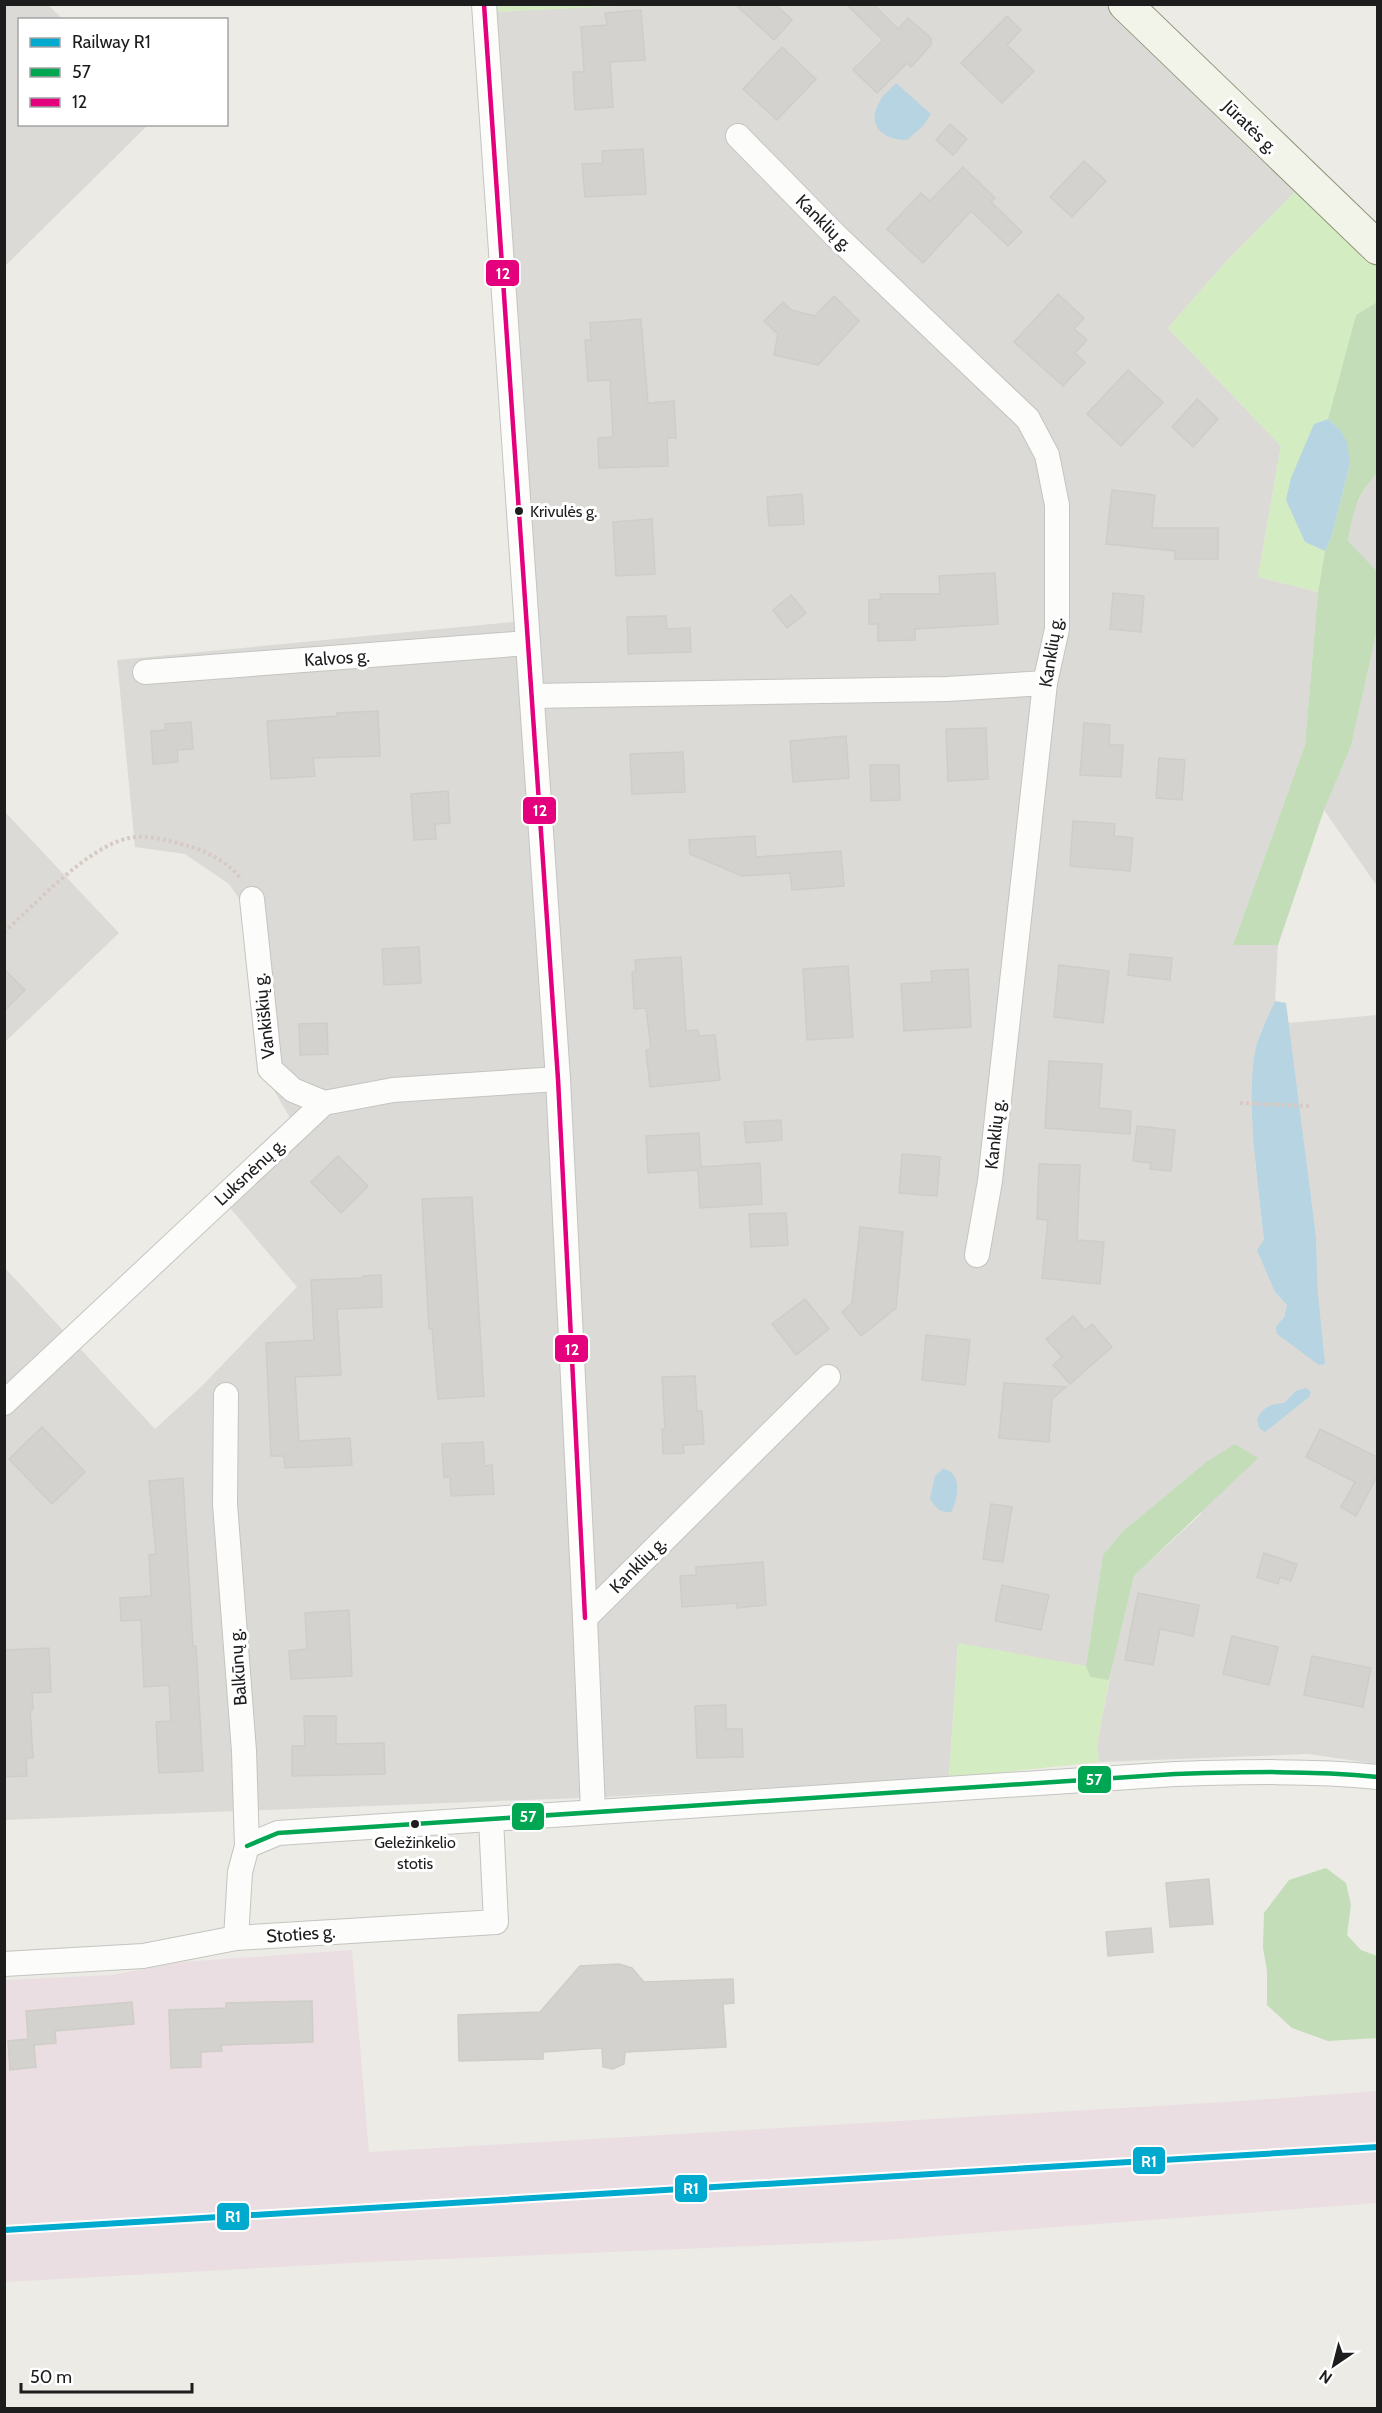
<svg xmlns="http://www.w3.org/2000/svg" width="1382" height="2413" font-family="Cabin,sans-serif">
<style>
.residential{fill:#dbdad7}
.industrial{fill:#eadee3}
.grass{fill:#d4ecc1}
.forest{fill:#c2ddb8}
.water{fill:#b6d4e2}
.building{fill:#d4d2ce;stroke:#cfcdc7;stroke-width:1.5}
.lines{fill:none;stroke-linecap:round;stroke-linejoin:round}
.street-casing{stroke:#c4c4c1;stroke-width:26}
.secondary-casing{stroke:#92977c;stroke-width:35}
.path{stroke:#d7cac4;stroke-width:4;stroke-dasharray:3 3;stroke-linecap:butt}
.street{stroke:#fcfcfb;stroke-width:24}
.secondary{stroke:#f2f4e9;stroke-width:33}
.bus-1-casing{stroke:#fff;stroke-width:9}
.bus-2-casing{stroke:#fff;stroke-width:9}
.bus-1{stroke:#00a651;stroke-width:4.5}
.bus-2{stroke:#e5007d;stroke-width:4.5}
.rail-1-casing{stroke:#fff;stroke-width:10}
.rail-1{stroke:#00a9ce;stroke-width:6}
.bus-dot{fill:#1d1d1d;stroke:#fff;stroke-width:2}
.labels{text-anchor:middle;stroke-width:6;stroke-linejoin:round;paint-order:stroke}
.bus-label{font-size:16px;fill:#1d1d1d;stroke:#fff;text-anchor:start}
.street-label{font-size:18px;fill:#1d1d1d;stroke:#fff}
.line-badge{stroke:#fff;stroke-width:2}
.badge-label{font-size:16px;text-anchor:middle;font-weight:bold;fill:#fff}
</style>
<rect width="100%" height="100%" fill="#ecebe5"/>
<g class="residential">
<path d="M5,4l43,1 15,14 -43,1v104l128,1 -143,141z"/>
<path d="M641,4l465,1 191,185 -74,75 -55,63 113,118 -23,131 60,15 -13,153 -72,200h45l-3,56 -14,30 -7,24 -1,35 2,72 9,78 11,52 12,13 -3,12 -8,10 42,-32 -2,-59 -28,-213 89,-8v749l-69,-10 -209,8 -2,-18 15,-77 22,-91 67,-62 4,-51 -83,69 -19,23 -17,111 -128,-22 -9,134 -345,19 -599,23 -1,-553 151,162 47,-43 95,-99 -77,-91 72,-75 -36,-61 -12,-154 -15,-22 -44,-30 -50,-7 -18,-187 395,-38h27l-26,-320 -19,-290z"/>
<path d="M1377,473v98l-29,-30 5,-30 15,-28z"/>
<path d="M1377,619v267l-53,-76 27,-64 23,-102z"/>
<path d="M5,812l114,121 -114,109z"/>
</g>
<path class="industrial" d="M352,1950l17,202 873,-51 135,-10v112l-506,38 -501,21 -365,20v-302l107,-5 70,-13z"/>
<g class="grass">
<path d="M494,5h147l-147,7z"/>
<path d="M1297,190l80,77v35l-21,13 -28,104 -14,5 -17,100 8,18 20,9 -7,41 -60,-15 23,-131 -113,-118 55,-63z"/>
<path d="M958,1643l128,23 4,11 19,3 -12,64 2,18 -150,16z"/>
</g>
<g class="forest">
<path d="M1377,302v171c-21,24 -24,38 -29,68l29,30 1,48 -4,25 -23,102 -27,64 -46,135h-45l72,-200 13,-153 7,-41 6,-13 19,-74 -10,-34 -12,-11 28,-104z"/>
<path d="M1235,1444l23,14 -124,118 -25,104 -19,-3 -4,-11 17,-111 19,-23 83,-69z"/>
<path d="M1326,1868l20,15 5,22 -4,30 14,15 16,6v82l-49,3 -36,-13 -25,-23v-34l-4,-23 1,-35 25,-33z"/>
</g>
<g class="water">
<path d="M896,83l35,31 -8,12 -16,14c-23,0 -42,-14 -27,-39 3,-7 11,-12 16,-18z"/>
<path d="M1328,419l12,11 7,12 3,22 -19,74 -6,13 -20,-9 -19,-42 5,-22 23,-54z"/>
<path d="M1275,1001l11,2 30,233 2,59 7,69 -6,1 -42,-31 -1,-7 8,-10 3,-12 -12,-13 -18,-42 7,-10c-6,-57 -17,-126 -10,-183 3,-20 13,-38 21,-56z"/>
<path d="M1306,1388l5,4 -2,5 -44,35 -6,-4 -2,-9c7,-12 13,-15 27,-16l12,-12z"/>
<path d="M943,1469c20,3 15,30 8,43 -11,1 -15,-4 -21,-13l5,-23z"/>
</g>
<g class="building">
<path d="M735,4h40l17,16 -18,20z"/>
<path d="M846,4h27l25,25 10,-11 23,20v7l-20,22 -4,-4 -30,30 -24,-23 30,-30z"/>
<path d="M641,10l4,50 -35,2 3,45 -38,3 -2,-38h11l-3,-45 26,-2 -2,-12z"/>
<path d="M1007,16l14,14 -14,15 27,26 -32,32 -41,-40z"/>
<path d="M782,47l34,32 -39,41 -34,-31z"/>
<path d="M950,124l17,15 -14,16 -17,-15z"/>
<path d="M643,149l3,45 -61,3 -3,-33 21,-1 -1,-12z"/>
<path d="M1084,161l22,20 -34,36 -22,-20z"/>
<path d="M963,167l32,31 -4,4 31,30 -14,14 -37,-35 -48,52 -36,-34 34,-36 9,8z"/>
<path d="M1058,294l26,24 -10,11 13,11 -12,13 10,9 -22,24 -49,-44z"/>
<path d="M834,296l25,25 -41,44 -44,-10 4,-21 -14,-13 19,-19 8,8 24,6z"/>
<path d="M641,319l7,84 26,-2 2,37h-9l1,28 -69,2 -1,-30 15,-1 -3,-57 -22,1 -3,-41h6l-1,-17z"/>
<path d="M1128,370l35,32 -42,44 -34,-32z"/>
<path d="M1197,399l21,20 -25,28 -21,-20z"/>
<path d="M1112,490l43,5 -3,33h66v31h-43v-8l-69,-7z"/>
<path d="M802,494l2,30 -35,2 -2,-29z"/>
<path d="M652,519l3,55 -39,2 -3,-54z"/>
<path d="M995,573l3,51 -83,5v11l-37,1v-17h-9v-24l12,-1 -1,-5h60l-1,-18z"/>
<path d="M1113,593l31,3 -3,36 -31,-3z"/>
<path d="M791,595l15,18 -19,15 -14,-18z"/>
<path d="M666,616l1,13 23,-1 1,24 -63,2 -1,-37z"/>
<path d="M378,711l2,45 -67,2 2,18 -44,3 -4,-58 70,-5v-3z"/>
<path d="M191,722l2,27 -16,1 1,12 -25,2 -2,-33 15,-1 -1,-6z"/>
<path d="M1084,723l26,2 -1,20h14l-2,32 -41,-2z"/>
<path d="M986,728l2,51 -40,2 -2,-52z"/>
<path d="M846,736l3,42 -56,4 -3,-41z"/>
<path d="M683,752l2,40 -53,2 -2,-40z"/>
<path d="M1159,758l26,2 -3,40 -26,-2z"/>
<path d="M870,765h29l1,35 -29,1z"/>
<path d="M448,791l2,32 -15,1 1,15 -22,1 -3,-46z"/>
<path d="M1073,821l42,3 -1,12 19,2 -3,33 -60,-5z"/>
<path d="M755,836l1,21 85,-6 3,35 -52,4 -2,-17 -48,3 -52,-22 -1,-14z"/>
<path d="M419,947l2,36 -37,2 -2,-36z"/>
<path d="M1130,954l42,4 -2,22 -42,-5z"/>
<path d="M681,957l5,74 12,-1 1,6 16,-1 5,45 -70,7 -4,-37 5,-1 -5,-41 -12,1 -2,-37 4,-1 -1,-11z"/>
<path d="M1059,965l50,6 -6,52 -49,-6z"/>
<path d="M848,966l5,71 -46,3 -4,-71z"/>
<path d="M4,969l21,21 -21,21z"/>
<path d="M968,969l3,58 -67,4 -3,-47 31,-2 -1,-11z"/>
<path d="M327,1023l1,31 -28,1 -1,-31z"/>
<path d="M1049,1061l53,3 -3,44 32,3 -1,23 -85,-6z"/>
<path d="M781,1120l1,20 -36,3 -2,-21z"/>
<path d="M1137,1126l38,4 -4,41 -21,-2 1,-6 -18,-2z"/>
<path d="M699,1133l2,34 59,-4 2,41 -62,4 -2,-38 -50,3 -2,-37z"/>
<path d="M902,1154l38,3 -3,39 -38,-3z"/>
<path d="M338,1156l30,30 -27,27 -30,-31z"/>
<path d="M1039,1164l41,1 -3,75 27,2 -4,42 -58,-6 6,-58 -11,-1z"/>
<path d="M472,1197l12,199 -46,3 -6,-70h-3l-7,-130z"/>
<path d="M786,1213l2,32 -37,2 -2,-33z"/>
<path d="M860,1227l43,5 -7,76 -35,28 -19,-24 10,-9z"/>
<path d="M381,1275l1,32 -45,2 4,66 -46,2 4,64 51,-3 2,27 -67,3 -1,-12h-13l-5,-113 48,-3 -3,-60 52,-2v-2z"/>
<path d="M805,1299l24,30 -33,26 -24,-31z"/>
<path d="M1073,1316l12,14 7,-6 20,23 -42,37 -17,-19 9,-8 -16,-18z"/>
<path d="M926,1335l44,5 -5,45 -43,-5z"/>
<path d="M695,1376l2,35h5l2,33 -21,1 1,8 -21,1 -1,-25h3l-3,-52z"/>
<path d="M1004,1383l62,4 -14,12 -3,43 -50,-4z"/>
<path d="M42,1427l43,45 -33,32 -43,-45z"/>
<path d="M1320,1429l57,28v19l-21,40 -15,-9 14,-25 -49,-25z"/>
<path d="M483,1442l2,24 7,-1 2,29 -43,2 -1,-19h-6l-2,-33z"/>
<path d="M183,1478l10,168h3l7,125 -44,2 -3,-51 15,-1 -2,-36 -25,2 -3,-67 -20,1 -1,-23 31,-2 -2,-41 7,-1 -7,-73z"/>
<path d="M991,1504l21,3 -9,55 -20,-3z"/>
<path d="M1264,1553l33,11 -6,17 -11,-4 -2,7 -21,-7z"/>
<path d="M763,1562l3,43 -29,3v-5l-55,4 -2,-31 16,-1v-8z"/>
<path d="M1002,1585l47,10 -8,35 -46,-9z"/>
<path d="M1138,1593l61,12 -6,31 -33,-7 -7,36 -28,-5z"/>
<path d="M349,1610l3,66 -61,3 -2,-28 18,-2 -2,-36z"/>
<path d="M1232,1636l46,11 -9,38 -46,-11z"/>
<path d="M49,1648l2,44 -19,1 1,17h-3l3,48h-7l1,18 -23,1v-127z"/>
<path d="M1312,1656l59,12 -8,39 -59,-12z"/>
<path d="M726,1705v24h16l1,28 -46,1 -2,-52z"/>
<path d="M304,1716h32v28l48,-1 1,31 -93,2v-30h13z"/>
<path d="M1209,1879l4,45 -43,3 -4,-44z"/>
<path d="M1151,1928l2,24 -45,4 -2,-24z"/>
<path d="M619,1964l13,4 12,14 89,-3 1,24 -11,1 3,43 -101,5 -1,12 -11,5 -10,-2 -1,-19 -59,4v7l-84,2 -1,-46 82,-3 40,-46z"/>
<path d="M312,2001l1,41 -92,3 1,6 -21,1v15l-30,1 -2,-58 57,-2v-5z"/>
<path d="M132,2002l2,22 -79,7 1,12 -22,2 2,22 -26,3 -2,-29 20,-2 -2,-28z"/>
</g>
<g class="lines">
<g class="street-casing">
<g id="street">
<path d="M484,4l74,1075 27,539"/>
<path d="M738,136l97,99 193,184 19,36 10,50v124l-12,54 -55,498 -13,74"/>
<path d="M145,672l383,-29"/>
<path d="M532,696l415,-7 98,-6"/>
<path d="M252,899l18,170 23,21 31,13"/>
<path d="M226,1395l-1,109 19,247 3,95 -7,26 -4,66"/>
<path d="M4,1403l320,-300 69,-13 165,-11"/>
<path d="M593,1811l-8,-193 243,-241"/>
<path d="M247,1846l31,-13 897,-59c68,-2 135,-4 203,3"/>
<path d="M4,1964l139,-8 93,-18 260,-16 -5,-103"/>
</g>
</g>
<g class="secondary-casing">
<path id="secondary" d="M1125,4l253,244"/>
</g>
<g class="path">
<path d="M4,932c33,-29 83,-85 125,-94 16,-4 43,3 59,8 18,5 43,17 53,34"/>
<path d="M1240,1103l70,3"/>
</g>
<use href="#street" class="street"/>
<use href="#secondary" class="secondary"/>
<g class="bus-1-casing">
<path id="bus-1" d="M247,1846l31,-13 897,-59c68,-2 135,-4 203,3"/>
</g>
<g class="bus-2-casing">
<path id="bus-2" d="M484,4l74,1075 27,539"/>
</g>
<use href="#bus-1" class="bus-1"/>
<use href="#bus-2" class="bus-2"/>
<g class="rail-1-casing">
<path id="rail-1" d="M4,2230l1374,-83"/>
</g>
<use href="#rail-1" class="rail-1"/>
</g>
<g class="bus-dot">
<circle cx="519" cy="511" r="5"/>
<circle cx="415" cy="1824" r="5"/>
</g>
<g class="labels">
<g class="bus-label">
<text x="530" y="517">Krivulės g.</text>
<text x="415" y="1848" text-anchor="middle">Geležinkelio<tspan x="415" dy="21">stotis</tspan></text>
</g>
<g class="street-label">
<text transform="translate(1250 127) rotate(44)" y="6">Jūratės g.</text>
<text transform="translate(824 223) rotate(45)" y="6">Kanklių g.</text>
<text transform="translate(1051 652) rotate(-81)" y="6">Kanklių g.</text>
<text transform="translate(337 658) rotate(-4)" y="6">Kalvos g.</text>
<text transform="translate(264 1016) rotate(-96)" y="6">Vankiškių g.</text>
<text transform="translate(995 1134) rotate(-84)" y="6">Kanklių g.</text>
<text transform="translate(250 1172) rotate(-43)" y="6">Luksnėnų g.</text>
<text transform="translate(638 1565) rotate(-45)" y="6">Kanklių g.</text>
<text transform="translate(238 1667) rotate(-94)" y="6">Balkūnų g.</text>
<text transform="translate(301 1934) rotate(-4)" y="6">Stoties g.</text>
</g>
</g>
<g class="line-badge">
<rect x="485" y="259" width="35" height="28" rx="6" fill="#e5007d"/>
<rect x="522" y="796" width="35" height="29" rx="6" fill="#e5007d"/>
<rect x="554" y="1334" width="35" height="29" rx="6" fill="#e5007d"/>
<rect x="1077" y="1765" width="35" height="29" rx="6" fill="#00a651"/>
<rect x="511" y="1802" width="34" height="29" rx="6" fill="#00a651"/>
<rect x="1132" y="2146" width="34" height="29" rx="6" fill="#00a9ce"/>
<rect x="674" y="2174" width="34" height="29" rx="6" fill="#00a9ce"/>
<rect x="216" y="2202" width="34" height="29" rx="6" fill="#00a9ce"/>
</g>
<g class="badge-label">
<text x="503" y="279">12</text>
<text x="540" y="816">12</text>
<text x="572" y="1355">12</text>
<text x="1094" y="1785">57</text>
<text x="528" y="1822">57</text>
<text x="1149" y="2167">R1</text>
<text x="691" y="2194">R1</text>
<text x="233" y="2222">R1</text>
</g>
<rect width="1382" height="2413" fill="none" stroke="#1d1d1d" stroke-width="12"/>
<rect x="18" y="18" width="210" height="108" fill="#ffffff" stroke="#a5a5a5" stroke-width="1.5"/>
<rect x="30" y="38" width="30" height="9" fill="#00a9ce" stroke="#a5a5a5" stroke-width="1.5"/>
<text x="72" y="48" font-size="18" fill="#1d1d1d">Railway R1</text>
<rect x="30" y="68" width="30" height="9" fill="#00a651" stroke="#a5a5a5" stroke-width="1.5"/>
<text x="72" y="78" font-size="18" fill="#1d1d1d">57</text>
<rect x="30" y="98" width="30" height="9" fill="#e5007d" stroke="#a5a5a5" stroke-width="1.5"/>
<text x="72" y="108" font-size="18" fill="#1d1d1d">12</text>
<g transform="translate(1334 2365) rotate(215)" stroke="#ffffff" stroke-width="4.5" paint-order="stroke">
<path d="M0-4.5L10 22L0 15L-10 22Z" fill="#1d1d1d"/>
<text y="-9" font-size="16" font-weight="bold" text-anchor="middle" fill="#1d1d1d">N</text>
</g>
<path d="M21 2383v9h171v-9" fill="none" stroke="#1d1d1d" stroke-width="3"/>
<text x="30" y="2383" font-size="18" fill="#1d1d1d" stroke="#ffffff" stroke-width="4.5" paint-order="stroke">50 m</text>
</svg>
